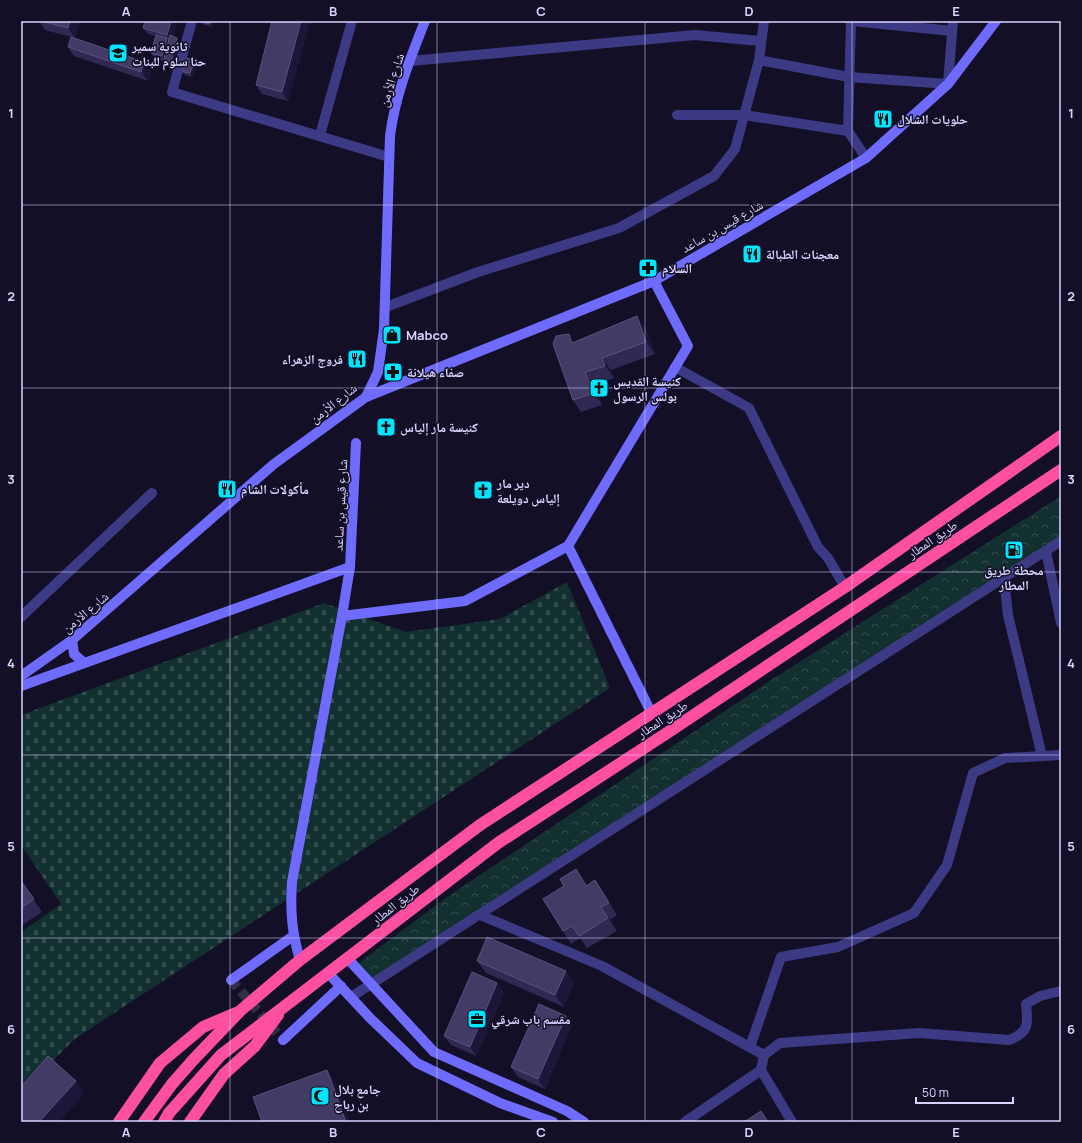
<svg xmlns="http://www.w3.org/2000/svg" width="1082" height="1143" font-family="Manrope,'Noto Naskh Arabic',sans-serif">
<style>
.forest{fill:url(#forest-crowns)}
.cemetery{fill:url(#cemetery-stones)}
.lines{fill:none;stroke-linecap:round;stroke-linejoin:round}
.secondary-tunnel{stroke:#312d47;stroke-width:10;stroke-dasharray:10 5;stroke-linecap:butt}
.street{stroke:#3d3a85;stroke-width:10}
.secondary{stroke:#6f6bff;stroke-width:10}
.highway{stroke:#ff4fa3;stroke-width:12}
.wall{fill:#312854}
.shaded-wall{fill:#1d163a}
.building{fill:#433a66;stroke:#5a527e}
.grid{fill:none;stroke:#d9d4ff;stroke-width:1;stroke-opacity:0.55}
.labels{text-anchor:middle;stroke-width:3;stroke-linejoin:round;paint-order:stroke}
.poi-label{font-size:13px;font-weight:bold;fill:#d9d4ff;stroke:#130f26;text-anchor:start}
.street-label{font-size:13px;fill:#d9d4ff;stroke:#130f26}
.neatline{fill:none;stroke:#d9d4ff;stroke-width:1.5}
.grid-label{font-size:13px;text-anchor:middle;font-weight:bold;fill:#d9d4ff}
</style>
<defs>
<pattern id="forest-crowns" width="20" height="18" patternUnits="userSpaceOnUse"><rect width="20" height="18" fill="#12302f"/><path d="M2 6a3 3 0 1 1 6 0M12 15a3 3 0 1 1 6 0" fill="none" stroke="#344d4e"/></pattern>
<pattern id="cemetery-stones" width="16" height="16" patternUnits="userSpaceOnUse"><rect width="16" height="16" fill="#12302f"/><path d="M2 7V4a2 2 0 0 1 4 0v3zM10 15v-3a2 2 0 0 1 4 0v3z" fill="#344d4e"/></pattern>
</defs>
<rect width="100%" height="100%" fill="#130f26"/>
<path class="forest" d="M1061,496v45l-689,442 -16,-18 91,-68 324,-217z"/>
<path class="cemetery" d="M567,582l43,106 -534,350 -55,54v-160l40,-28 -40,-59v-130l303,-112 82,29 94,-13z"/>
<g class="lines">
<path class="secondary-tunnel" d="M231,980l52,60"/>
<g class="street">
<path d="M192,21l-20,71 217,65"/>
<path d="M851,21l-3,110 18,27"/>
<path d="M852,21l100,10"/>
<path d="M759,60l90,17 99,7 5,-63"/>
<path d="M410,61l285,-26 65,6"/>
<path d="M677,115h67l104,16"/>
<path d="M320,135l32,-114"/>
<path d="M386,307l92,-35 141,-44 95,-52 21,-27 24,-89 5,-39"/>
<path d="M675,367l74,41 69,139 10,11 17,29"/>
<path d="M1046,551l15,72"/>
<path d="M1004,578l4,37 34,141"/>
<path d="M21,617l131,-124"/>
<path d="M480,915l122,51 162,89"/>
<path d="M351,997l710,-456"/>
<path d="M750,1047l31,-90 57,-10 76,-34 33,-48 26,-92 32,-15 56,-3"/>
<path d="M761,1070l31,52"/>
<path d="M685,1122l76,-52 3,-15 16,-12 139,-10 90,7c21,-8 19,-17 17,-36l14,-8 21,-5"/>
</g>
<g class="secondary">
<path d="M366,397l288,-116 212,-123 82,-74 48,-63"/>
<path d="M568,546l83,166"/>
<path d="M350,567l6,-124"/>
<path d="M72,640l2,14 10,9"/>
<path d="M21,676l51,-36 202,-176 92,-67 12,-25 6,-43 6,-193c5,-40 20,-77 35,-115"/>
<path d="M21,686l329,-119 -8,49 123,-15 103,-55 120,-200 -34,-65"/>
<path d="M348,959l86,93 133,59 17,11"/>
<path d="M300,960c-8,-27 -10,-49 -8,-78l50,-266"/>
<path d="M329,974l41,44 47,45 83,40 53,19"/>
<path d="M231,980l62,-44"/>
<path d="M283,1040l58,-54"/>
</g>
<g class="highway">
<path d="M119,1122l41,-59 43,-36 33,-14"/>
<path d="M144,1122l28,-38 22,-25 46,-48 60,-51 180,-135 365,-238 216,-151"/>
<path d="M164,1122l5,-9 52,-58 277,-212 169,-110 394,-263"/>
<path d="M190,1122l34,-48 31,-28 23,-31"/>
</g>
</g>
<g class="wall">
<path d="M39,21h41l-5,17 -30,-8z"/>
<path d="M177,21l-4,15 7,6 -7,23 -18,-6 -4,-6 5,-17 -8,-2 -5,-6z"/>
<path d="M200,21h13l-1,6 -10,-3z"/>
<path d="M310,21l-22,80 -26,-7 -6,-9z"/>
<path d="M68,47l76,15 7,10 -3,9 -74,-25z"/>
<path d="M195,60l2,3 -5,14 -7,-2 -2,-3z"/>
<path d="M646,329l9,25 -44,16 3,8 -20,7 8,20 -21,7 -8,-12 1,-58z"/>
<path d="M576,869l11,16 8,-5 9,13 13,22 -7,5 7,11 -30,17 -7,-10 -9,6 -8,-13z"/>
<path d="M21,881l21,31 -21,14z"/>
<path d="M477,961l89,10 8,12 -10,24 -78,-34z"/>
<path d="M497,983l7,10 -28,63 -25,-11 -7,-9z"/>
<path d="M566,1016l6,9 -27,64 -27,-12 -7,-10z"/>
</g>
<g class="shaded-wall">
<path d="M70,21h10l-5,17 -7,-10z"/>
<path d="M171,21h6l-6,20 -4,-6z"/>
<path d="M210,21h3l-1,6 -3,-3z"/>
<path d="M301,21h9l-22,80 -6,-9z"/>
<path d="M167,38l4,6 -7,15 -2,-3z"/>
<path d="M177,38l3,4 -7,23 -2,-3z"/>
<path d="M195,60l2,3 -5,14 -2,-4z"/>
<path d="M144,62l7,10 -3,9 -7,-9z"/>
<path d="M637,316l9,13 9,25 -9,-12z"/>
<path d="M602,358l9,12 3,8 -9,-12z"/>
<path d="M585,372l9,13 8,20 -8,-12z"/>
<path d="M576,869l9,12 10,17 -9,-12z"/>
<path d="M595,880l9,13 13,22 -8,-12z"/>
<path d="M601,907l9,13 7,11 -9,-13z"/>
<path d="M566,971l8,12 -10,24 -9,-12z"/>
<path d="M497,983l7,10 -28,63 -6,-9z"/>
<path d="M566,1016l6,9 -27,64 -7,-10z"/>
<path d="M327,1070l9,13 14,39h-4z"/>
<path d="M76,1081l9,12 -26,29h-20z"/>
</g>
<g class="building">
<path d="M41,21h29l-2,7z"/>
<path d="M145,21h26l-4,14 -24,-7z"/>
<path d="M201,21h9l-1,3z"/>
<path d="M272,21h29l-19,71 -26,-7z"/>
<path d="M156,35l11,3 -5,18 -11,-3z"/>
<path d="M170,35l7,3 -6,24 -7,-3z"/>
<path d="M71,37l73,25 -3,10 -73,-25z"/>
<path d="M187,58l8,2 -5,13 -7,-1z"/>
<path d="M637,316l9,26 -44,16 3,8 -20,6 9,21 -21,7 -20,-56 3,-8 13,-2 3,9z"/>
<path d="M576,869l10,17 9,-6 14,23 -8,4 7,11 -29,18 -7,-10 -9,5 -20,-32 21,-13 -4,-7z"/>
<path d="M21,881l13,18 -13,9z"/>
<path d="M487,937l79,34 -11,24 -78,-34z"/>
<path d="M472,972l25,11 -27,64 -26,-11z"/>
<path d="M539,1004l27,12 -28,63 -27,-12z"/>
<path d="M48,1056l28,25 -37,41h-18v-35z"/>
<path d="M327,1070l19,52h-84l-9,-25z"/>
<path d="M761,1111l7,11h-24z"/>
</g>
<path class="grid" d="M230,21v1101M437,21v1101M645,21v1101M852,21v1101M21,205h1040M21,388h1040M21,572h1040M21,755h1040M21,938h1040"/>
<defs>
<g id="school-square" transform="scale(1)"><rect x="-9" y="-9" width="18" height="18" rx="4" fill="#00e5ff" stroke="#130f26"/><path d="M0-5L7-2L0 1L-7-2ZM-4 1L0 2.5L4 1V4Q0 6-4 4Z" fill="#111"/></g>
<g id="restaurant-square" transform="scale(1)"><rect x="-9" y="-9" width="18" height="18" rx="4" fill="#00e5ff" stroke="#130f26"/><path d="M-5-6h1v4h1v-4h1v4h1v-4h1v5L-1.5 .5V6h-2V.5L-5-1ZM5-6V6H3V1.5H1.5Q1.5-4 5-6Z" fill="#111"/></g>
<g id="pharmacy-square" transform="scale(1)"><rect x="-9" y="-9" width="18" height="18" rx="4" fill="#00e5ff" stroke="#130f26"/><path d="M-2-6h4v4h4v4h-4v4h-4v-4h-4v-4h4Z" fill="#111"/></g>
<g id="shop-square" transform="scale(1)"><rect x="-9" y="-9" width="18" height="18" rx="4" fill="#00e5ff" stroke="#130f26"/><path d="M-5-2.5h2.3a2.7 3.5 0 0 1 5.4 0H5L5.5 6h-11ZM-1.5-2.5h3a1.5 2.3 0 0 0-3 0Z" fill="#111"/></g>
<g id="church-square" transform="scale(1)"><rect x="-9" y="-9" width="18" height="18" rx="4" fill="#00e5ff" stroke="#130f26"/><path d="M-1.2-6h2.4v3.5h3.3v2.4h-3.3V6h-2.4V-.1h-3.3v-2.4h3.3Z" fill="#111"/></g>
<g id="fuel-square" transform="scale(1)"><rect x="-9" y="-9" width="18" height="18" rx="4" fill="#00e5ff" stroke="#130f26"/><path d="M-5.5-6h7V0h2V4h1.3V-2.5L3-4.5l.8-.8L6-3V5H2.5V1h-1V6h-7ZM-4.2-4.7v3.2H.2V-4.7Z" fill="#111"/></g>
<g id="office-square" transform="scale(1)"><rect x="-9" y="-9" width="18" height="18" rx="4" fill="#00e5ff" stroke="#130f26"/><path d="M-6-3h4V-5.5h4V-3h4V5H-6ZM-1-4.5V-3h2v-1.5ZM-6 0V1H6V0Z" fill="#111"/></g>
<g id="mosque-square" transform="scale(1)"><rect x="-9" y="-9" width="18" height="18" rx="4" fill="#00e5ff" stroke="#130f26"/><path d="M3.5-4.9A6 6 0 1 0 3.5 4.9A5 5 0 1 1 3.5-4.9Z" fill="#111"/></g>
</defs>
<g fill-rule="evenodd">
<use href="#school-square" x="118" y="53"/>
<use href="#restaurant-square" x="883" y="119"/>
<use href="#restaurant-square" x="752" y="254"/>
<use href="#pharmacy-square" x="648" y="268"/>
<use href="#shop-square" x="392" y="335"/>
<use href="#restaurant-square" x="357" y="359"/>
<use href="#pharmacy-square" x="393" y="372"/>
<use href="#church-square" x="599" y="388"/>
<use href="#church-square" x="386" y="427"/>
<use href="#restaurant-square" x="227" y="489"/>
<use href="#church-square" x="483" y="490"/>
<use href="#fuel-square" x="1014" y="550"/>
<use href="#office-square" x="477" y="1019"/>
<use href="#mosque-square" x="320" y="1096"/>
</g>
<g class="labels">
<g class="poi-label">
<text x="132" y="51">ثانوية سمير<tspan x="132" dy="15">حنا سلوم للبنات</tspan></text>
<text x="897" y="124">حلويات الشلال</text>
<text x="766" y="259">معجنات الطبالة</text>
<text x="662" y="273">السلام</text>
<text x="406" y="340">Mabco</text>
<text x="343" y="364" text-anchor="end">فروج الزهراء</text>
<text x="407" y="377">صفاء هيلانة</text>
<text x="613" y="386">كنيسة القديس<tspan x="613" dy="15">بولس الرسول</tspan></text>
<text x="400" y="432">كنيسة مار إلياس</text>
<text x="497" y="488">دير مار<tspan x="497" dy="15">إلياس دويلعة</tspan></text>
<text x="241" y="494">مأكولات الشام</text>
<text x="1014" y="575" text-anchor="middle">محطة طريق<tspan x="1014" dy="15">المطار</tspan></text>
<text x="491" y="1024">مقسم باب شرقي</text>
<text x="334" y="1094">جامع بلال<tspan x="334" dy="15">بن رباح</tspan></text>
</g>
<g class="street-label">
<text transform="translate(391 80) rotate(-72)" y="5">شارع الأرمن</text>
<text transform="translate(722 226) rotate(-30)" y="5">شارع قيس بن ساعد</text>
<text transform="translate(333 403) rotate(-38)" y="5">شارع الأرمن</text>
<text transform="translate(340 505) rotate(-87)" y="5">شارع قيس بن ساعد</text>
<text transform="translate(932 539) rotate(-34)" y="5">طريق المطار</text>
<text transform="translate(85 612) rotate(-40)" y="5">شارع الأرمن</text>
<text transform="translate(662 719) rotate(-33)" y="5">طريق المطار</text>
<text transform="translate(395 904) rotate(-38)" y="5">طريق المطار</text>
</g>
</g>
<rect width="1082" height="1143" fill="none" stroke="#130f26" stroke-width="44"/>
<path d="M916 1097v6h97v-6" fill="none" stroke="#d9d4ff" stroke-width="2"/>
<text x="922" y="1097" font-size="12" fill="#d9d4ff" stroke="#130f26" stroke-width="3" paint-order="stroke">50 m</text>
<rect x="22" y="22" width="1038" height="1099" class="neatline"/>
<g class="grid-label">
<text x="126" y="16">A</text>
<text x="333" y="16">B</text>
<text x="541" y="16">C</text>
<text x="749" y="16">D</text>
<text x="956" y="16">E</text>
<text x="11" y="118">1</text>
<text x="1071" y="118">1</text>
<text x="11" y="301">2</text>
<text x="1071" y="301">2</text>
<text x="11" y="484">3</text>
<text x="1071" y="484">3</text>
<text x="11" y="668">4</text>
<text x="1071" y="668">4</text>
<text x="11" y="851">5</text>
<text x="1071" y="851">5</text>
<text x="11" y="1034">6</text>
<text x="1071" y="1034">6</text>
<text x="126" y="1137">A</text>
<text x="333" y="1137">B</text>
<text x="541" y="1137">C</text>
<text x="749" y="1137">D</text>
<text x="956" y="1137">E</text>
</g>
</svg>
